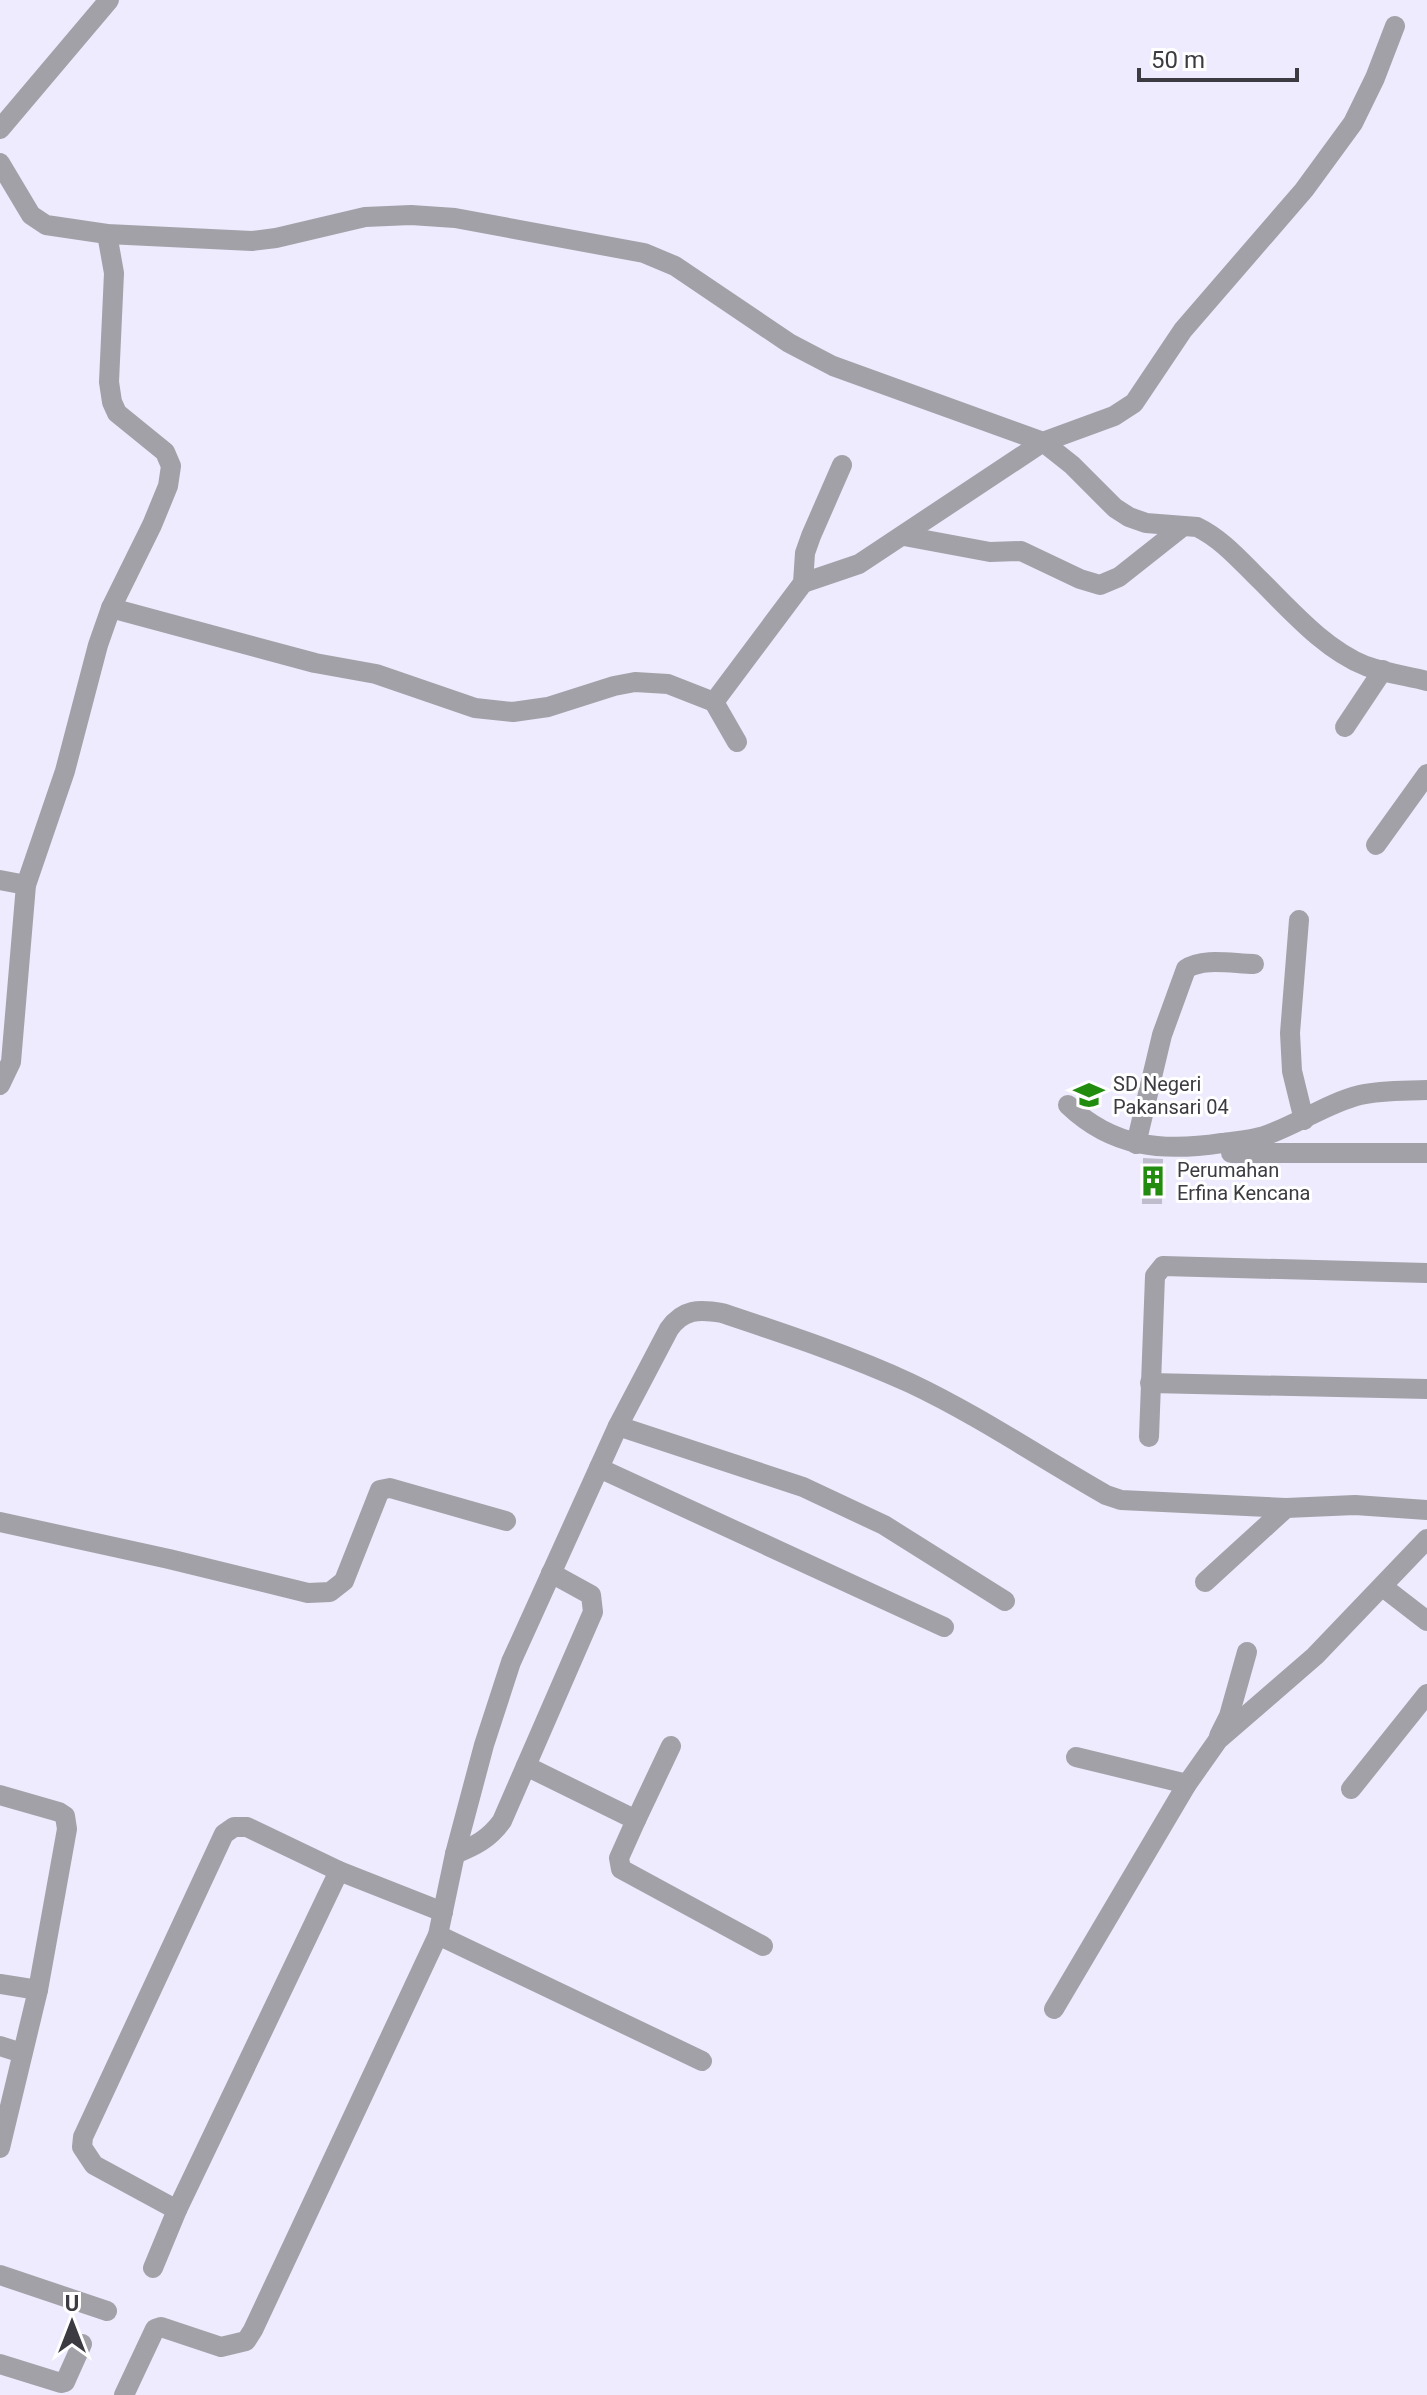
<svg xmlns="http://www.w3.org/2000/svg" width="1427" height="2395" font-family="Roboto,sans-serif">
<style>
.building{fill:#bfbdcd}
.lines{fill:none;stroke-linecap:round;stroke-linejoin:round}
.minor{stroke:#a2a1a8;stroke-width:20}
.labels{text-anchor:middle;stroke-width:6;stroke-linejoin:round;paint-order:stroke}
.poi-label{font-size:20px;fill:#3b3b41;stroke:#fff;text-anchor:start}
</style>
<rect width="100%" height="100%" fill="#edebfd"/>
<path class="building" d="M1143,1158l20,1 -1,45h-20z"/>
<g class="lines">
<g class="minor">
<path d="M0,129l109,-129"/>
<path d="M0,163l31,52 15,10 61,9 145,7 24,-3 89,-21 46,-2 44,3 189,35 31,13 114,77 44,23 210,76 29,23 43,43 14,9 17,6 51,4c23,11 41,31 58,48 33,32 68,74 111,91 19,7 41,10 61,15"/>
<path d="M904,536l86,16 31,-1 59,28 20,6 19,-8 62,-49"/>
<path d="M803,583l56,-19 184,-122 71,-26 20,-13 49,-73 121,-140 49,-67 22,-45 20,-52"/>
<path d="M111,608l204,55 61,11 99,34 38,4 35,-5 66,-21 21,-4 33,2 46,18 23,40"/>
<path d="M714,702l89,-119 2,-30 6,-17 31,-71"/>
<path d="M1345,727l38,-57"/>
<path d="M1376,845l51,-71"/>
<path d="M0,880l26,5"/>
<path d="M1299,920l-9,113 2,38 12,49"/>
<path d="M0,1085l11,-23 15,-177 39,-114 33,-126 13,-37 41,-83 16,-39 3,-20 -6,-14 -48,-39 -5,-11 -3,-20 5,-109 -7,-39"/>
<path d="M1068,1105c45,43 95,47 154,38 14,-2 29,-3 42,-7 33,-11 63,-33 96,-41 22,-5 45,-4 67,-5"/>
<path d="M1136,1144l26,-109 24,-66c17,-12 48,-5 68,-5"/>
<path d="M1231,1153h196"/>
<path d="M1150,1383l277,6"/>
<path d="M618,1426l185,61 81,38 121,76"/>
<path d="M1149,1437l6,-161 8,-10 264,7"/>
<path d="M599,1468l345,159"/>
<path d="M0,1522l169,37 139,34 22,-1 14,-11 36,-91 10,-2 116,33"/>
<path d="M1205,1582l81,-74"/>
<path d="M1383,1587l44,34"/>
<path d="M1219,1736l10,-20 18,-64"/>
<path d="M1076,1757l111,27"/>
<path d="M526,1766l110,54 -17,38 2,11 142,77"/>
<path d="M1351,1789l76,-95"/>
<path d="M0,1795l59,17 6,4 2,13 -29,161 -38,158"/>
<path d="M636,1820l35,-74"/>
<path d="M455,1854c20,-8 34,-15 47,-33l91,-209 -2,-17 -40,-22"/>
<path d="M438,1935l264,126"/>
<path d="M0,1984l38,6"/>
<path d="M1054,2009l133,-225 31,-44 97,-84 112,-117"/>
<path d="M0,2046l22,7"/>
<path d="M177,2210l162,-339"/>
<path d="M153,2268l24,-58 -83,-45 -12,-18 1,-10 141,-303 10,-7h13l92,44 104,41"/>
<path d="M0,2275l107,36"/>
<path d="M0,2364l61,19 4,-1 17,-38"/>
<path d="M124,2395l31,-66 6,-2 60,20 25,-6 7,-11 185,-395 17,-81 29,-109 27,-83 107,-236 51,-97c14,-20 30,-20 53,-16 63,21 127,42 188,70 68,32 131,75 196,112l15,5 165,8 69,-3 72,5"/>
</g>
</g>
<defs>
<g id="school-bare" transform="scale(2.4)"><path d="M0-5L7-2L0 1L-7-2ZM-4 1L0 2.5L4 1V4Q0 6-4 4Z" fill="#218c0d" stroke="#fff" stroke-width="2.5" paint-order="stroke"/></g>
<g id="building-bare" transform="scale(2.4)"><path d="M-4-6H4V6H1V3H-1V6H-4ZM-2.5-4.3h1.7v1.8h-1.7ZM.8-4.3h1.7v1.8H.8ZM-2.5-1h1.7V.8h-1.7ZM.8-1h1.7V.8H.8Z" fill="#218c0d" stroke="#fff" stroke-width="2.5" paint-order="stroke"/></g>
</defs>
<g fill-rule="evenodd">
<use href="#school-bare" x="1089" y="1095"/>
<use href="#building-bare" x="1153" y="1181"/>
</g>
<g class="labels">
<g class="poi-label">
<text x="1113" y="1091">SD Negeri<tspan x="1113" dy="23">Pakansari 04</tspan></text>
<text x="1177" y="1177">Perumahan<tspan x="1177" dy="23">Erfina Kencana</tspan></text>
</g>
</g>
<g transform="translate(72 2323)" stroke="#ffffff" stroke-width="6" paint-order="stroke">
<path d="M0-6L14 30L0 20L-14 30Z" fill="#3b3b41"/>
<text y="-12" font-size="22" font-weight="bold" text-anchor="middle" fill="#3b3b41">U</text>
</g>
<path d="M1139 68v12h158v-12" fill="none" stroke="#3b3b41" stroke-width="4"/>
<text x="1151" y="68" font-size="24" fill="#3b3b41" stroke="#ffffff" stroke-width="6" paint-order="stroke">50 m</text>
</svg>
